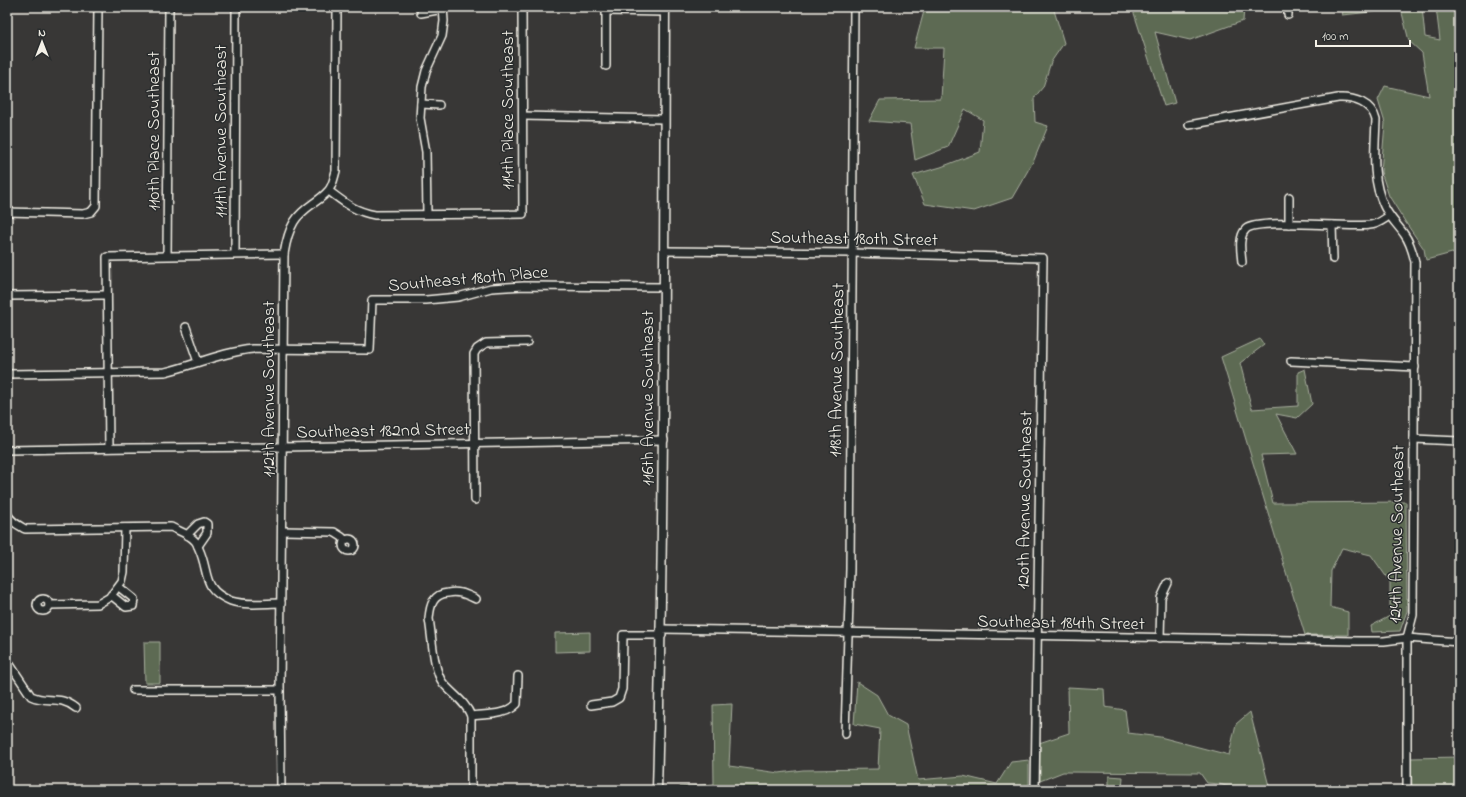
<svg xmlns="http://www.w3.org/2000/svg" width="1466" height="797" font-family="'Indie Flower',sans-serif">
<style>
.green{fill:#5d6b53;stroke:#a8ae9e}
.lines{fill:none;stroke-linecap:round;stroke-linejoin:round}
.minor-casing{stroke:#f4f1e8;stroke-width:10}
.tertiary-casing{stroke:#f4f1e8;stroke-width:11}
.minor{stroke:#2a2d2e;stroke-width:7}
.tertiary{stroke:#2a2d2e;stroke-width:8}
.labels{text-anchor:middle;stroke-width:3;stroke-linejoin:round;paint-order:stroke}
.street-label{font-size:18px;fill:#f4f1e8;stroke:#2a2d2e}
</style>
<rect width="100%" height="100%" fill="#383736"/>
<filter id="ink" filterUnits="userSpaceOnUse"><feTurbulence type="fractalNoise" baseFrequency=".025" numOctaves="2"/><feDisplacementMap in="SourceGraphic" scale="8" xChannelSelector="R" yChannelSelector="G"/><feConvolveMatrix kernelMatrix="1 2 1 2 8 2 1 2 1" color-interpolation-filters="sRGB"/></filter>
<g filter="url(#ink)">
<g class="green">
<path d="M947,7h106l11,36 -13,19 -8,25 -9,11 1,24 13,4 -14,34 -22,38 -38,13 -49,-7 -12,-29 28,-8 39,-15 3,-32 -18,-11 -17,38 -33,13 -5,-36 -41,-3 11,-21 61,-1 3,-51h-30l10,-37z"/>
<path d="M1132,7h112l-1,14 -53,19 -35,-8 20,71 -11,3z"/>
<path d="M1344,7h78l3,30 15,3 -4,-33h23v250l-7,-4 -26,7 -2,-11 -18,-26 -17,-27 -8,-24 4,-49 -7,-23 7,-14 44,10 -7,-43 -13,-12 -8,-32 -59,6z"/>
<path d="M1260,339l4,6 -24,18 12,46 46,-3v-34l7,-3 7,35 -15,14 -21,-4 21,40 -36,1 12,48 133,-1 1,109 -7,20 -28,1 -1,-6 19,-10v-34l-19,-27 -29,-7 -11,23 -1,36 18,5v23h-43l-84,-278z"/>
<path d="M590,632v19l-35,1v-19z"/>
<path d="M144,642h16v41h-15z"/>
<path d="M857,682l20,13 11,20 18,10 12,55 45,-4 34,8 14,-22 18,-2v30h-350l1,-3 34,-3 -1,-79 19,-1 -3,62 50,7 24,-3 75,-1 2,-40 -26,-5z"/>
<path d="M1068,687l36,2 1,18 20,3 3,23 32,4 69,18 7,-31 14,-12 20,78h-30l-21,-6 -12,-1 -7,-10 -137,-1 -23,9 -1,-38 30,-10z"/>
<path d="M1459,757v33h-47l-1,-32z"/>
<path d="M1109,776l14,1 -1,13h-13z"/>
</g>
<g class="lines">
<g class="minor-casing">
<g id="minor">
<path d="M1288,7v8"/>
<path d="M606,8v58"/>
<path d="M606,11l59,1"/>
<path d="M421,13l22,-4"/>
<path d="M421,104l18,1"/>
<path d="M523,116l141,3"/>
<path d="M1189,125l149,-27c16,-1 34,5 38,22 -1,29 -5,59 8,86 5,11 13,18 20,28 6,8 9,19 11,28l-2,353 -6,23v152"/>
<path d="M329,191c16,12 25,20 46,24l148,-1 -1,-207"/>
<path d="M1289,197v27"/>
<path d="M7,212l76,2 8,-2 5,-6 2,-199"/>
<path d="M427,214l-1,-62 -6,-34 2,-31 4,-16 16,-35 2,-15 -1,-14"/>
<path d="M1332,225l1,34"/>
<path d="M664,251l189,2 190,5 -8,532"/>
<path d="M235,254l1,-247"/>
<path d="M167,255l2,-248"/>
<path d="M1242,262c-1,-10 -4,-25 4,-33 13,-11 102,-1 124,-4 7,0 14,-6 19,-9"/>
<path d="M7,296l100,-1"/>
<path d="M186,327l12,35"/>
<path d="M1291,361l124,6"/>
<path d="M7,374l158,-2c30,-7 57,-20 88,-23l117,1 2,-50h54l32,-3 33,-9 33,-2 139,1"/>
<path d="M1414,439l45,2"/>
<path d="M109,448l-2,-191 177,-3"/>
<path d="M7,450l124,-2 152,-1 381,-7"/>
<path d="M475,500l-1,-146 3,-5 9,-6 41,-1"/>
<path d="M7,513c3,8 11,12 18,16l146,-2c8,4 18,7 24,14 2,2 3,6 4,8 11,24 2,40 32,52 15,5 35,2 50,2"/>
<path d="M282,531l52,1 8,5 3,3"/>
<path d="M187,535l11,-11 6,-2 3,2v9l-9,13"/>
<circle cx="349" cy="545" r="6"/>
<path d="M111,595l15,12 7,-1 1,-7 -15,-12"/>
<circle cx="43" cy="605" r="6"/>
<path d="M49,605l49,-1 12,-7 12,-16 2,-9 1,-44"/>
<path d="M662,629l697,12h25l23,-3 52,4"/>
<path d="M1160,638l1,-40 7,-15"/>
<path d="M7,660l24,36c17,8 27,-2 45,12"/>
<path d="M133,690h147"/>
<path d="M591,705l21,-3 7,-4 3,-9 1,-54h39"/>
<path d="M471,716c16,-2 34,0 46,-12l1,-28"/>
<path d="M845,734l5,-165 4,-562"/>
<path d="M281,790l-1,-100 4,-436c2,-12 4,-22 10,-32 9,-15 25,-20 34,-31 5,-5 6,-14 8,-20l1,-164"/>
<path d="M471,790v-74c-5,-14 -19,-22 -28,-33 -10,-13 -11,-48 -14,-64 1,-14 4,-25 19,-26 4,-1 9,-1 13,0 5,1 10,4 15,6"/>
</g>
</g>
<g class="tertiary-casing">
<path id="tertiary" d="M657,790c7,-261 7,-522 8,-783"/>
</g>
<use href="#minor" class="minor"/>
<use href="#tertiary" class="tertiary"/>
</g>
</g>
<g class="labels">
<g class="street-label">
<text transform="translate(507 110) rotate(-90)" y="6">114th Place Southeast</text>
<text transform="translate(153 131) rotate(-90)" y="6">110th Place Southeast</text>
<text transform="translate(220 131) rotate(-90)" y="6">111th Avenue Southeast</text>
<text transform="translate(854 238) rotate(1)" y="6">Southeast 180th Street</text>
<text transform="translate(468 278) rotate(-5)" y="6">Southeast 180th Place</text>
<text transform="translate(836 370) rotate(-89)" y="6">118th Avenue Southeast</text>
<text transform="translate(268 389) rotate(-90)" y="6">112th Avenue Southeast</text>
<text transform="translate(647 398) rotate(-90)" y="6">116th Avenue Southeast</text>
<text transform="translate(383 430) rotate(-1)" y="6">Southeast 182nd Street</text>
<text transform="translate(1024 500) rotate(-89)" y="6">120th Avenue Southeast</text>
<text transform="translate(1396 534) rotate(-89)" y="6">124th Avenue Southeast</text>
<text transform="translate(1061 622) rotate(1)" y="6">Southeast 184th Street</text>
</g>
</g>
<rect width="1466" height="797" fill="none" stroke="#2a2d2e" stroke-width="24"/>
<rect x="12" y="12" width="1442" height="773" fill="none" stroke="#f4f1e8" stroke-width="1.5" filter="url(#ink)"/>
<g transform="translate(42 42)" stroke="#2a2d2e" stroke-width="3" paint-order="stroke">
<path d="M0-3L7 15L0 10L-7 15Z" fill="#f4f1e8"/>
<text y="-6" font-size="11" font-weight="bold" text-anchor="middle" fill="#f4f1e8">N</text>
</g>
<path d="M1316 40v6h94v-6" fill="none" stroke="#f4f1e8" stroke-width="2"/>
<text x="1322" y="40" font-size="12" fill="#f4f1e8" stroke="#2a2d2e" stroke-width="3" paint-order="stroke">100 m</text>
</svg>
